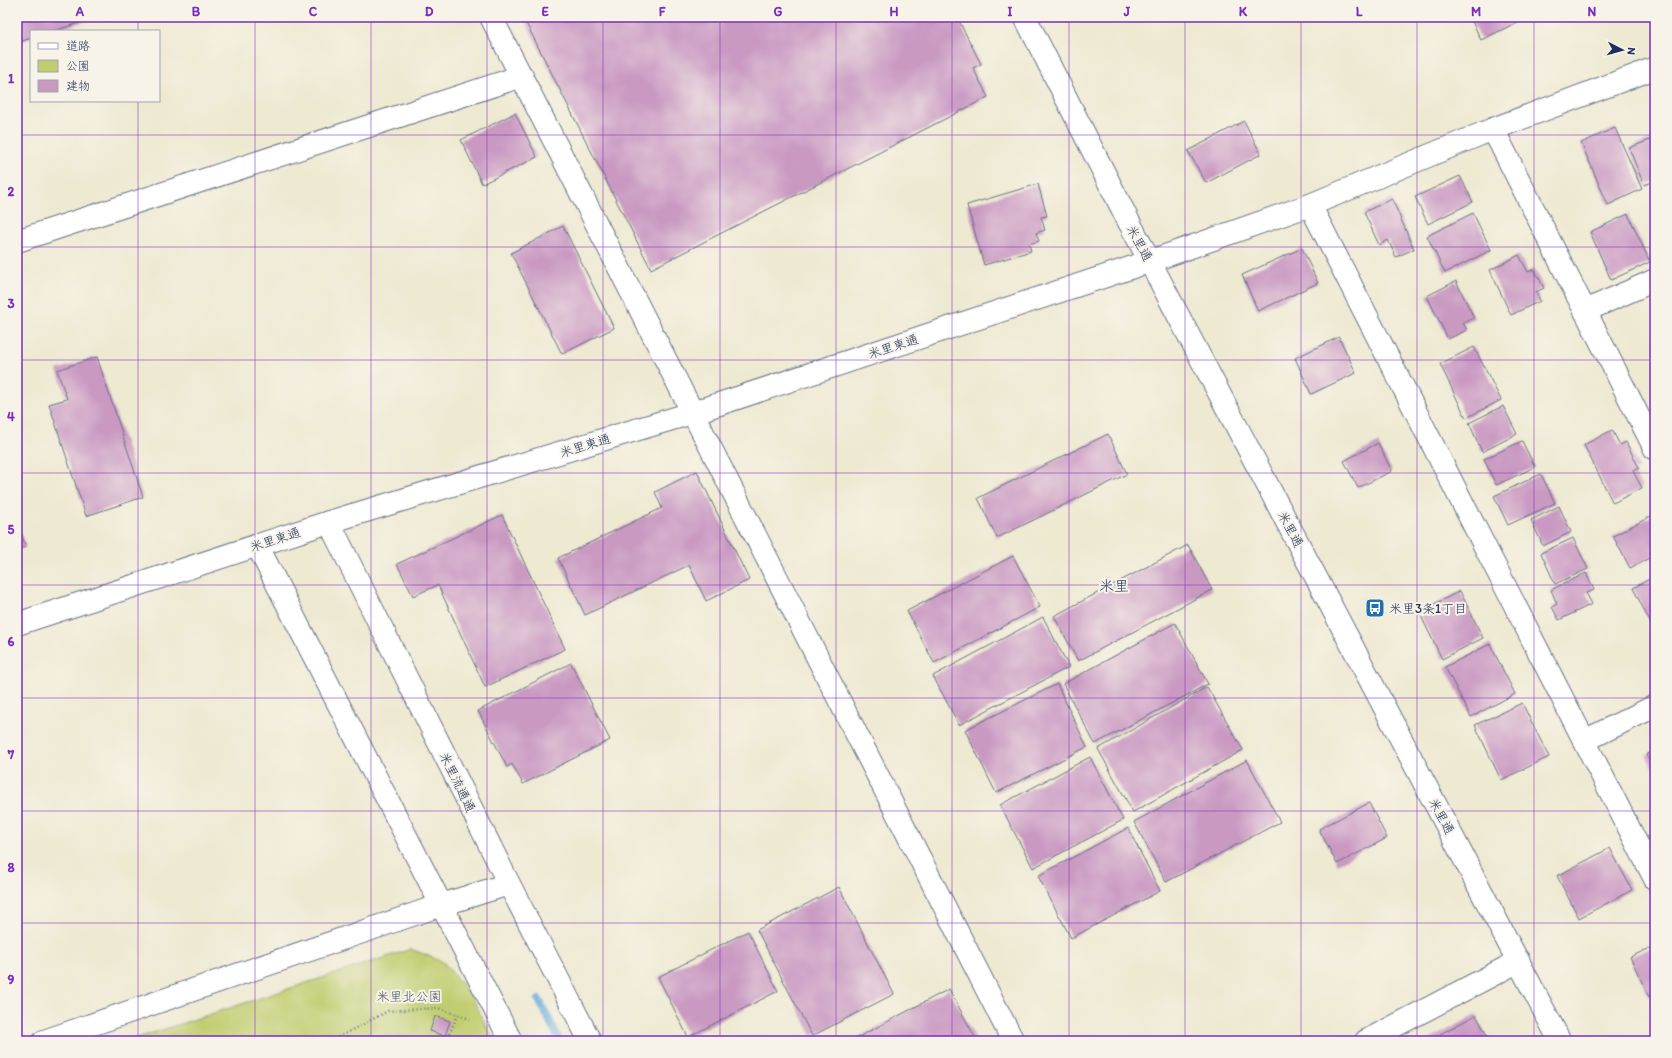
<svg xmlns="http://www.w3.org/2000/svg" width="1672" height="1058" font-family="Itim,'Klee One',sans-serif">
<style>
.green{fill:#c1cd6f;stroke:#6e7e66}
.lines{fill:none;stroke-linecap:round;stroke-linejoin:round}
.stream{stroke:#64a9da;stroke-width:8}
.building{fill:#c999c2}
.minor-casing{stroke:#657086;stroke-width:24}
.tertiary-casing{stroke:#657086;stroke-width:24}
.path{stroke:#657086;stroke-width:2.5;stroke-dasharray:1 3;stroke-linecap:butt}
.minor{stroke:#fff;stroke-width:22}
.tertiary{stroke:#fff;stroke-width:22}
.grid{fill:none;stroke:#7b2cbf;stroke-width:1;stroke-opacity:0.55}
.labels{text-anchor:middle;stroke-width:4;stroke-linejoin:round;paint-order:stroke}
.street-label{font-size:13px;fill:#1b2f5e;stroke:#f7f3e8}
.poi-label{font-size:13px;fill:#1b2f5e;stroke:#f7f3e8;text-anchor:start}
.park-label{font-size:13px;fill:#445662;stroke:#f7f3e8}
.quarter-label{font-size:15px;fill:#1b2f5e;stroke:#f7f3e8}
.neatline{fill:none;stroke:#7b2cbf;stroke-width:1.5}
.grid-label{font-size:13px;text-anchor:middle;font-weight:bold;fill:#7b2cbf}
</style>
<rect width="100%" height="100%" fill="#f7f3e8"/>
<filter id="ink" filterUnits="userSpaceOnUse"><feTurbulence type="fractalNoise" baseFrequency=".025" numOctaves="2"/><feDisplacementMap in="SourceGraphic" scale="8" xChannelSelector="R" yChannelSelector="G"/><feConvolveMatrix kernelMatrix="1 2 1 2 8 2 1 2 1" color-interpolation-filters="sRGB"/></filter>
<filter id="wash" filterUnits="userSpaceOnUse"><feTurbulence type="fractalNoise" baseFrequency=".012" numOctaves="4" result="noise"/><feDisplacementMap in="SourceGraphic" scale="16" xChannelSelector="R" yChannelSelector="G"/><feGaussianBlur stdDeviation="0.9" result="paint"/><feColorMatrix in="noise" values="0 0 0 0 0 0 0 0 0 0 0 0 0 0 0 0 0 1.4 0 .05"/><feComposite in="paint" operator="in"/></filter>
<g filter="url(#wash)">
<rect width="100%" height="100%" fill="#eee9d1"/>
<path class="green" d="M411,949l32,13 27,32 24,47h-366z"/>
<g class="lines">
<path class="stream" d="M539,1000l21,41"/>
</g>
<g id="blocks">
<g class="building">
<path d="M17,17h81l-44,14h-23v7l-14,5z"/>
<path d="M523,17h420l1,3 6,-3h7l24,47 -8,4 15,29 -337,172z"/>
<path d="M1470,17h58l-47,23z"/>
<path d="M515,113l22,44 -55,27 -21,-44z"/>
<path d="M1244,121l17,33 -55,29 -18,-32z"/>
<path d="M1615,128l27,61 -34,16 -27,-62z"/>
<path d="M1655,138v43l-11,4 -15,-37z"/>
<path d="M1460,176l13,26 -45,22 -13,-27z"/>
<path d="M1038,184l9,32 -6,1 4,13 -9,3 3,8 -10,3 2,7 -47,14 -17,-60z"/>
<path d="M1392,199l22,50 -18,8 -8,-17 -9,5 -15,-33z"/>
<path d="M1473,213l18,37 -46,23 -18,-37z"/>
<path d="M1628,214l22,48 -39,18 -21,-48z"/>
<path d="M563,226l51,102 -52,26 -51,-101z"/>
<path d="M1302,248l16,35 -60,28 -16,-36z"/>
<path d="M1519,255l9,17 6,-3 10,19 -8,4 4,9 -29,14 -21,-45z"/>
<path d="M1456,281l18,37 -11,5 4,7 -19,9 -21,-43z"/>
<path d="M1339,337l17,36 -45,21 -16,-36z"/>
<path d="M1474,347l27,53 -35,18 -26,-54z"/>
<path d="M97,357l46,140 -57,19 -37,-112 18,-5 -10,-29z"/>
<path d="M1503,406l14,28 -35,18 -13,-29z"/>
<path d="M1612,430l8,15 6,-3 13,26 -6,3 9,17 -29,15 -29,-58z"/>
<path d="M1108,434l19,40 -130,64 -19,-40z"/>
<path d="M1522,441l13,26 -39,18 -12,-26z"/>
<path d="M1378,443l14,28 -34,17 -14,-27z"/>
<path d="M697,471l52,109 -43,21 -17,-36 -104,50 -27,-57 104,-50 -7,-16z"/>
<path d="M1541,474l14,29 -47,22 -14,-29z"/>
<path d="M1559,506l12,26 -28,14 -12,-26z"/>
<path d="M1655,514v41l-25,13 -17,-32z"/>
<path d="M502,515l63,134 -80,38 -47,-102 -25,11 -16,-32z"/>
<path d="M17,521l9,26 -9,3z"/>
<path d="M1573,538l15,31 -33,15 -14,-31z"/>
<path d="M1188,545l24,45 -134,71 -24,-45z"/>
<path d="M1013,556l27,51 -106,56 -27,-52z"/>
<path d="M1586,573l8,17 -8,3 6,11 -33,16 -7,-13 5,-3 -6,-14z"/>
<path d="M1655,576v44l-5,2 -17,-34z"/>
<path d="M1460,591l23,47 -41,21 -23,-47z"/>
<path d="M1043,617l26,50 -110,58 -26,-49z"/>
<path d="M1175,623l33,61 -113,60 -32,-60z"/>
<path d="M1490,644l25,50 -44,23 -26,-50z"/>
<path d="M571,663l39,77 -87,44 -11,-20 -5,3 -29,-56z"/>
<path d="M1057,684l30,63 -91,46 -31,-63z"/>
<path d="M1207,687l36,63 -110,62 -35,-63z"/>
<path d="M1522,703l27,54 -48,23 -26,-55z"/>
<path d="M1655,750v22l-9,-17z"/>
<path d="M1090,757l33,63 -90,48 -33,-63z"/>
<path d="M1247,760l33,62 -114,60 -32,-60z"/>
<path d="M1369,803l18,35 -50,26 -18,-35z"/>
<path d="M1128,828l32,63 -89,47 -33,-62z"/>
<path d="M1610,848l22,42 -53,28 -22,-42z"/>
<path d="M839,887l55,107 -82,42 -55,-106z"/>
<path d="M748,931l30,60 -90,46 -30,-60z"/>
<path d="M1655,946v49l-6,2 -19,-40z"/>
<path d="M949,989l28,52h-126z"/>
<path d="M1476,1015l14,26h-63z"/>
<path d="M435,1016l15,5 -5,15 -15,-5z"/>
</g>
</g>
</g>
<g filter="url(#ink)">
<use href="#blocks" fill-opacity="0" stroke="#657086" stroke-width="1"/>
<g class="lines">
<g class="minor-casing">
<g id="minor">
<path d="M491,17l522,1024"/>
<path d="M1493,129l162,320"/>
<path d="M1310,205l345,674"/>
<path d="M17,241l505,-165"/>
<path d="M1585,311l70,-31"/>
<path d="M329,522l180,362 81,157"/>
<path d="M257,545l254,496"/>
<path d="M17,624l312,-102 363,-109 459,-152 159,-56 183,-76 162,-61"/>
<path d="M1586,740l69,-34"/>
<path d="M44,1041l397,-136 68,-21"/>
<path d="M1366,1041l153,-80"/>
</g>
</g>
<g class="tertiary-casing">
<path id="tertiary" d="M1025,17l103,203 432,821"/>
</g>
<g class="path">
<path d="M331,1041l57,-30 50,-3 32,11"/>
<path d="M446,1041l12,-26"/>
</g>
<use href="#minor" class="minor"/>
<use href="#tertiary" class="tertiary"/>
</g>
</g>
<path class="grid" d="M138,17v14M255,17v1024M371,17v1024M487,17v1024M603,17v1024M720,17v1024M836,17v1024M952,17v1024M1069,17v1024M1185,17v1024M1301,17v1024M1417,17v1024M1534,17v1024M138,101v940M17,135h1638M17,247h1638M17,360h1638M17,473h1638M17,585h1638M17,698h1638M17,811h1638M17,923h1638"/>
<defs>
<g id="bus-square" transform="scale(1)"><rect x="-9" y="-9" width="18" height="18" rx="4" fill="#1f6fb2" stroke="#f7f3e8"/><path d="M-5-6H5V4H4V6H2V4H-2V6H-4V4H-5ZM-3.5-4V0h7V-4ZM-3.5 1.2v1.5H-2V1.2ZM2 1.2v1.5H3.5V1.2Z" fill="#fff"/></g>
</defs>
<g fill-rule="evenodd">
<use href="#bus-square" x="1375" y="608"/>
</g>
<g class="labels">
<g class="street-label">
<text transform="translate(1140 243) rotate(61)" y="5">米里通</text>
<text transform="translate(893 346) rotate(-18)" y="5">米里東通</text>
<text transform="translate(585 445) rotate(-17)" y="5">米里東通</text>
<text transform="translate(1291 529) rotate(62)" y="5">米里通</text>
<text transform="translate(275 539) rotate(-18)" y="5">米里東通</text>
<text transform="translate(458 782) rotate(64)" y="5">米里流通通</text>
<text transform="translate(1442 816) rotate(62)" y="5">米里通</text>
</g>
<g class="poi-label">
<text x="1389" y="613">米里3条1丁目</text>
</g>
<g class="park-label">
<text x="409" y="1001">米里北公園</text>
</g>
<g class="quarter-label">
<text x="1114" y="591">米里</text>
</g>
</g>
<rect width="1672" height="1058" fill="none" stroke="#f7f3e8" stroke-width="44"/>
<rect x="30" y="30" width="130" height="72" fill="#f7f3e8" stroke="#9fa5b1"/>
<rect x="38" y="43" width="20" height="6" fill="#ffffff" stroke="#9fa5b1"/>
<text x="66" y="50" font-size="12" fill="#1b2f5e">道路</text>
<rect x="38" y="60" width="20" height="12" fill="#c1cd6f" stroke="#9fa5b1"/>
<text x="66" y="70" font-size="12" fill="#1b2f5e">公園</text>
<rect x="38" y="80" width="20" height="12" fill="#c999c2" stroke="#9fa5b1"/>
<text x="66" y="90" font-size="12" fill="#1b2f5e">建物</text>
<g transform="translate(1622 50) rotate(96)" stroke="#f7f3e8" stroke-width="3" paint-order="stroke">
<path d="M0-3L7 15L0 10L-7 15Z" fill="#1b2f5e"/>
<text y="-6" font-size="11" font-weight="bold" text-anchor="middle" fill="#1b2f5e">N</text>
</g>
<rect x="22" y="22" width="1628" height="1014" class="neatline"/>
<g class="grid-label">
<text x="80" y="16">A</text>
<text x="196" y="16">B</text>
<text x="313" y="16">C</text>
<text x="429" y="16">D</text>
<text x="545" y="16">E</text>
<text x="662" y="16">F</text>
<text x="778" y="16">G</text>
<text x="894" y="16">H</text>
<text x="1010" y="16">I</text>
<text x="1127" y="16">J</text>
<text x="1243" y="16">K</text>
<text x="1359" y="16">L</text>
<text x="1476" y="16">M</text>
<text x="1592" y="16">N</text>
<text x="11" y="83">1</text>
<text x="11" y="196">2</text>
<text x="11" y="308">3</text>
<text x="11" y="421">4</text>
<text x="11" y="534">5</text>
<text x="11" y="646">6</text>
<text x="11" y="759">7</text>
<text x="11" y="872">8</text>
<text x="11" y="984">9</text>
</g>
</svg>
